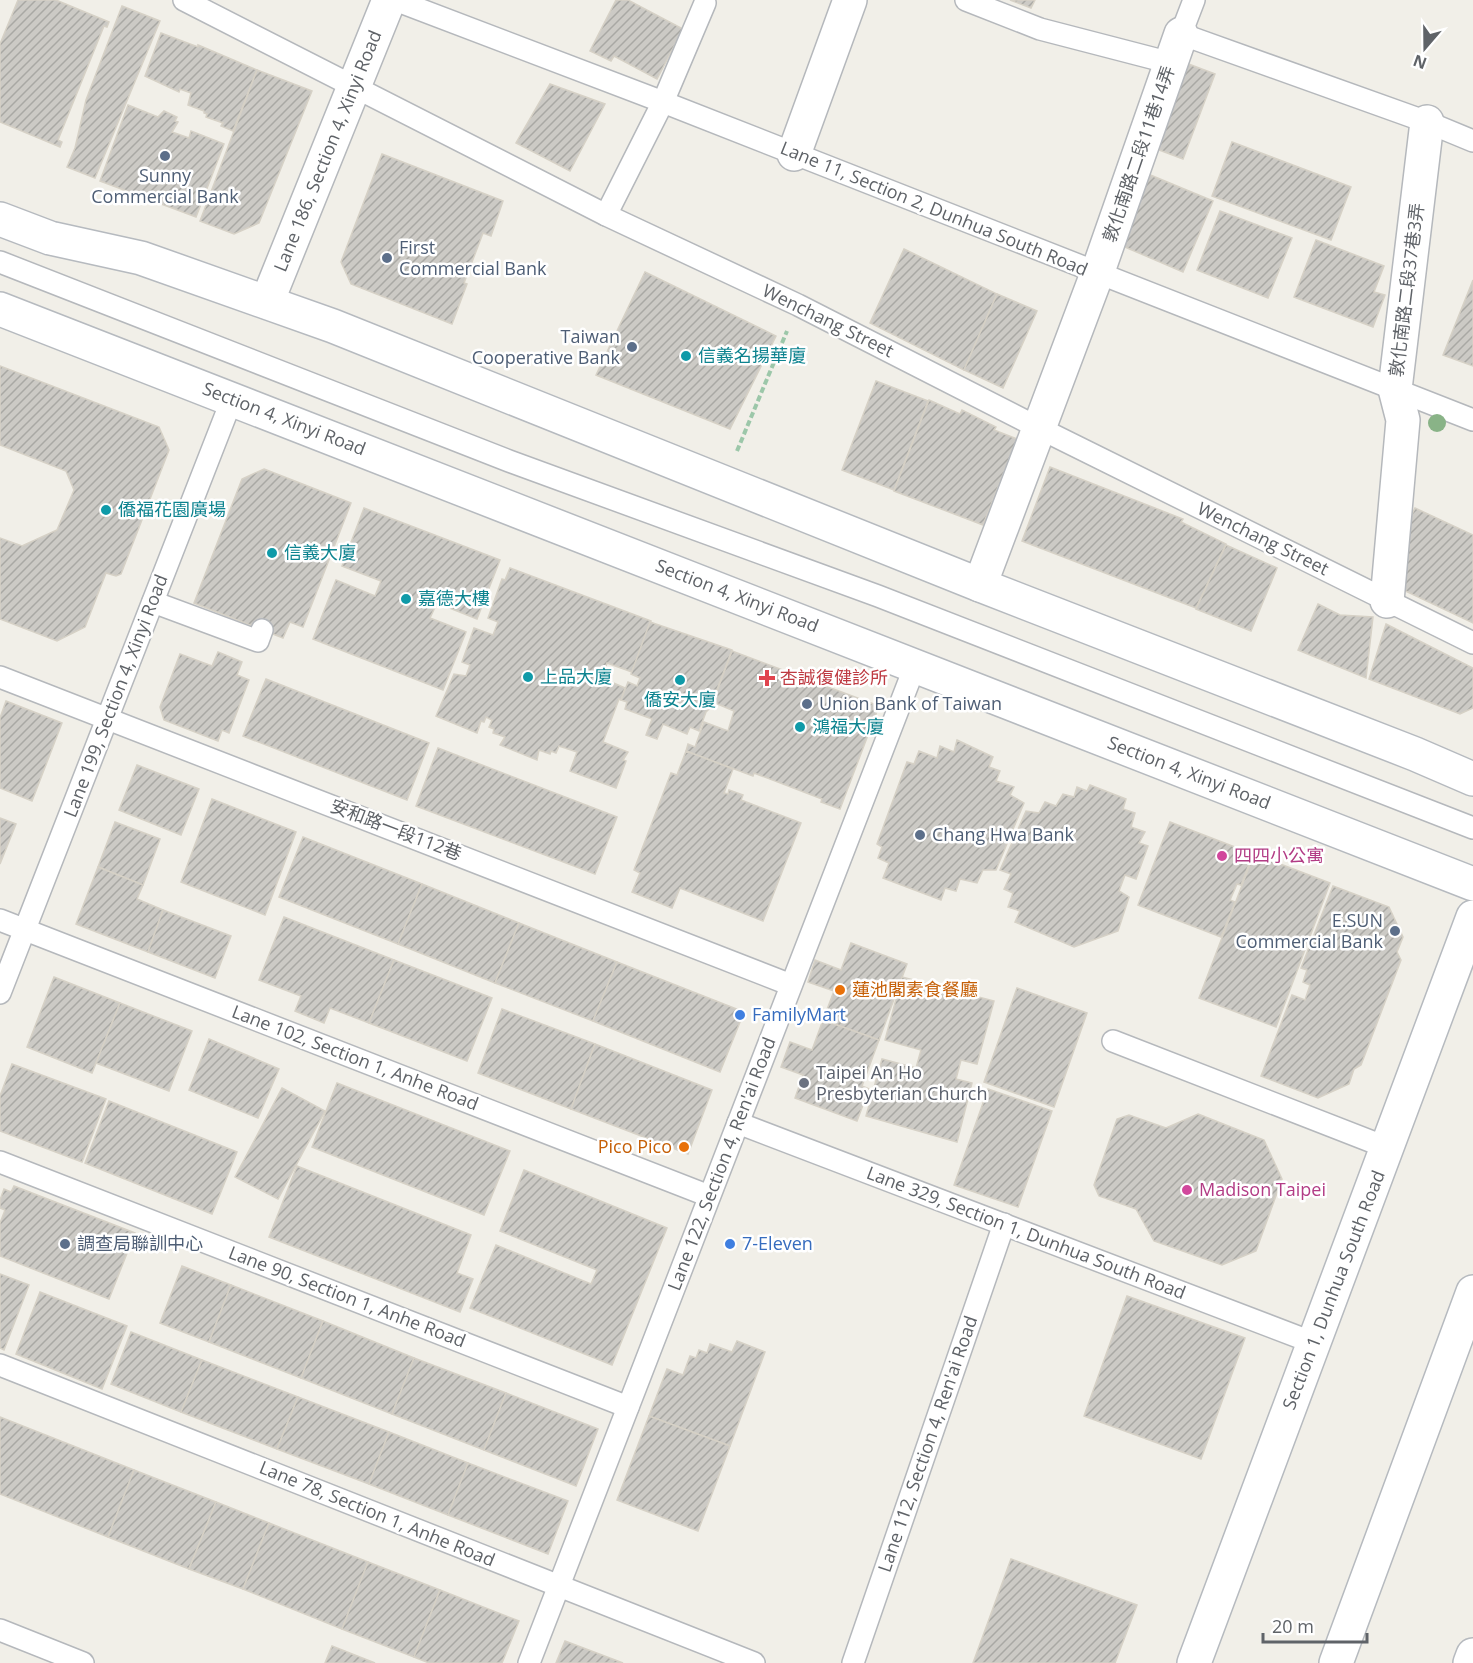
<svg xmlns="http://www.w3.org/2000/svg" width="1473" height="1663" font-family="'Open Sans','Noto Sans TC',sans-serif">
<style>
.building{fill:url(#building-hatch);stroke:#d6d1c6;stroke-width:1.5}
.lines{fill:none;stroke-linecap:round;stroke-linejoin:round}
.service-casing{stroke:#b5b8bc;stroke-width:24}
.minor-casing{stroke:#b5b8bc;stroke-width:36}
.secondary-casing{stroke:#b6babf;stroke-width:36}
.path{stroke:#9cc7a9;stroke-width:4;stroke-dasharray:6 3;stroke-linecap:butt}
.service{stroke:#fff;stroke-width:21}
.minor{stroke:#fff;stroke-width:33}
.secondary{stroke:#fff;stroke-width:33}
.tree{fill:#89b387}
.service-dot{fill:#5c6f8a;stroke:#fff;stroke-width:2}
.culture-dot{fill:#0f9aa8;stroke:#fff;stroke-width:2}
.health-dot{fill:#e0444e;stroke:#fff;stroke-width:2}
.hotel-dot{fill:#d1479c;stroke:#fff;stroke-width:2}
.food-dot{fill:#e8710a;stroke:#fff;stroke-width:2}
.shop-dot{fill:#3f7fe0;stroke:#fff;stroke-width:2}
.worship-dot{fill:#6b7280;stroke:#fff;stroke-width:2}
.labels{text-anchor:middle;stroke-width:5;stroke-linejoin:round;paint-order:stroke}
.street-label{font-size:18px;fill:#5f6368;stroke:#fff}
.service-label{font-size:18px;fill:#4e5e75;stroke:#fff;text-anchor:start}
.culture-label{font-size:18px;fill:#0d838f;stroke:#fff;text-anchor:start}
.health-label{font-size:18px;fill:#be3a42;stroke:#fff;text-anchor:start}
.hotel-label{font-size:18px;fill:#b23c85;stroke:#fff;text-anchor:start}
.food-label{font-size:18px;fill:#c56008;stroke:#fff;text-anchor:start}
.shop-label{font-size:18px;fill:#366cbe;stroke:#fff;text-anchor:start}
.worship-label{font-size:18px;fill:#5b616d;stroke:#fff;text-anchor:start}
</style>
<defs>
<pattern id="building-hatch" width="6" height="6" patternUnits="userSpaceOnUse" patternTransform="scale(1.5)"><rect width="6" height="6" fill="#cccac5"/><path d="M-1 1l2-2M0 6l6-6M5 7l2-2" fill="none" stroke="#a9a8a4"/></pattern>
</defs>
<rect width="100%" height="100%" fill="#f1efe8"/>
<g class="building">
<path d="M18,0h38l53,22 -2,5 -3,-1 -46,114 4,2 -2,5 -60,-25v-78z"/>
<path d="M616,0h12l55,29 -26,50 -43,-23 -3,5 -21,-10z"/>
<path d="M1010,0h25l-4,8z"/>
<path d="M122,6l38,15 -65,157 -28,-11 8,-19 11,-48z"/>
<path d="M161,33l37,14v-2l59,25 -24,61 -12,-5 2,-3 -17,-6 1,-3 -3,-1v-2l-16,-6 3,-12 -11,-4 -1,3 -34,-16z"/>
<path d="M1178,60l37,14 -32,85 -37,-14z"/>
<path d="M257,70l55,21 -53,132 -25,11 -34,-13z"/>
<path d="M550,84l55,20 -35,67 -54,-28z"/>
<path d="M128,105l30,12 6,-6 13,6 -2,4 3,1 -6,10 17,6 2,-7 33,13 -28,73 -96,-36z"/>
<path d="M1232,142l119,45 -20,53 -119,-44z"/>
<path d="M382,154l121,47 -12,35 -8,-3 -19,50 3,1 -15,40 -101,-40 -10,-22z"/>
<path d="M1148,174l65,27 -30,71 -65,-28z"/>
<path d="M1220,211l72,27 -24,60 -71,-28z"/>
<path d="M1316,240l68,26 -10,26 11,3 -12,32 -79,-30z"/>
<path d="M904,249l93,45 -33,76 -94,-47z"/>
<path d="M645,272l131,64 -46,93 -134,-54z"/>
<path d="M1473,280v86l-30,-11z"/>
<path d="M997,294l40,17 -34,77 -39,-18z"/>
<path d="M0,366l159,61 10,23 -48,124 -5,2 -10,-3 -21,54 -28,14 -57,-22v-81l22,8 35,-16 17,-40 -8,-19 -66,-26z"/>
<path d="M876,381l52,20 -34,89 -52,-20z"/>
<path d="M929,400l31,14 2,-4 34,17 -2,3 23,9 -34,86 -89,-34z"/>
<path d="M1050,467l133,52 -2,3 45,22 -30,64 -174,-67z"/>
<path d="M264,469l87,34 -48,124 -13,-5 -7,16 -89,-35 48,-124z"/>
<path d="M364,508l136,52 -23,59 -40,-16 -7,15 36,14 -23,58 -130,-51 23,-59 39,16 6,-15 -39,-15z"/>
<path d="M1415,508l58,27v88l-76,-36 1,-44z"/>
<path d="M1226,545l51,23 -26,63 -55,-22z"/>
<path d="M510,568l141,53 -19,51 -25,-9 -5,15 23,10 -4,12 -2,-1 -16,43 25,10 -5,8 3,1 -10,27 -46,-17 7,-19 -18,-6 -3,7 -5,-2 -1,3 -11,-4 -2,10 -37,-15 5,-8 -12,-4 1,-4 -5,-2 3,-7 -6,-3 -2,5 -3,-1 -4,12 -41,-17 18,-42 12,2 4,-11 -8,-3 12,-34 19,7 5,-13 -10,-4 14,-39 3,1z"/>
<path d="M1318,604l22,11 33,2 -7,61 -68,-28z"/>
<path d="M650,622l82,28 -22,58 -4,4 -7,19 -9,-4 -3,7 -24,-10 -6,15 -11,-4 6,-16 -27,-10 2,-7 -6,-2 7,-18 9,4 3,-8 -9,-4z"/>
<path d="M1386,624l87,44v40l-13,6 -91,-35z"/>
<path d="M732,651l147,55 -39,103 -19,-7 1,-3 -68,-26 -1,3 -67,-25 2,-7 7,3 9,-25 24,9 6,-20 -21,-9z"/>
<path d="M218,652l24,10 -5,13 12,5 -20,53 -7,-3 -4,11 -54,-21 -4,-13 20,-53 32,12z"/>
<path d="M266,679l163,64 -22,57 -164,-64z"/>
<path d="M6,701l56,22 -30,78 -32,-13v-70z"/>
<path d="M957,740l36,17 -4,10 11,4 -4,10 18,6 -4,8 14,8 -28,67h-13l-6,13 -17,-4 -4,12 -11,-3 -4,12 -58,-22 6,-15 -11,-5 4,-11 -5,-3 30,-82 7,2 5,-13 18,7 3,-12 14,6z"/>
<path d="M438,748l179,69 -22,57 -179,-68z"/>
<path d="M686,751l47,18 -9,24 4,1 1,-4 14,5 -2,5 60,23 -38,98 -83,-33 -8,20 -40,-16 8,-19 -6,-3 37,-97 6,2z"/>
<path d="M137,765l62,24 -18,46 -62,-25z"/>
<path d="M1090,785l36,14 -3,10 12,4 -4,14 14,5 -6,11 9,3 -12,33 -11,-4 -6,16 10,6 -11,34 -44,16 -59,-25 5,-11 -12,-4 5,-14 -9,-4 7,-15 -11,-4 26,-59 13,2 6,-11 11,4 7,-12 11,3 3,-10 10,4z"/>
<path d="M212,799l84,33 -31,83 -84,-33z"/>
<path d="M0,818l16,6 -16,40z"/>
<path d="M115,822l45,17 -17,46 -45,-18z"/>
<path d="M1170,822l83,32 -12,31 -4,-1 -7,16 5,2 -14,35 -83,-32z"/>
<path d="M303,837l119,47 -24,60 -119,-47z"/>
<path d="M1254,854l76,29 -54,144 -77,-29z"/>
<path d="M98,867l45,18 -6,14 26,11 -15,42 -72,-28z"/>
<path d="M422,884l97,39 -24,60 -97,-39z"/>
<path d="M1333,886l56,21 14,30 -6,15 4,8 -40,105 -7,4 -5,15 -31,14 -57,-22 31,-81 13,5 5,-15 -7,-3 4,-12 -6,-2z"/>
<path d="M163,910l68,26 -16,42 -67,-26z"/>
<path d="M284,917l110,43 -25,63 -39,-15 -6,15 -29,-12 6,-15 -42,-16z"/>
<path d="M519,923l98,39 -24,59 -98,-38z"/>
<path d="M851,943l56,21 -28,76 -56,-20 11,-29 -26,-9 7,-22 26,10z"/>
<path d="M394,960l98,38 -25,63 -98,-38z"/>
<path d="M617,962l127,50 -24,60 -127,-51z"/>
<path d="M54,977l66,26 -28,70 -65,-26z"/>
<path d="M902,977l92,24 -17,63 -16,-4 -5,19 16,4 -15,59 -91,-26 16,-57 34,9 5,-18 -36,-10z"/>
<path d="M1017,988l70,25 -33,94 -70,-25z"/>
<path d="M120,1003l72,28 -23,60 -73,-28z"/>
<path d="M502,1009l93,35 -24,65 -93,-36z"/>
<path d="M823,1020l56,20 -17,46 7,3 -12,32 -62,-23 8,-23 -22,-8 9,-25 22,8z"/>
<path d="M209,1039l70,30 -21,49 -69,-28z"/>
<path d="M595,1044l117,46 -24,64 -117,-45z"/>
<path d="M12,1064l94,35 -24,63 -82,-31v-35z"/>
<path d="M337,1083l173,68 -26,64 -172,-68z"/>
<path d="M282,1088l43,23 -47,88 -43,-22z"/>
<path d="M988,1089l64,22 -34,96 -64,-22z"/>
<path d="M109,1101l128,51 -25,62 -127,-51z"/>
<path d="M1198,1114l66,26 18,39 -26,72 -34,14 -68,-24 -18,-32 -37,-13 -5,-11 23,-66 12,-4 37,13z"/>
<path d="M297,1166l174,69 -14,38 16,6 -13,33 -191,-75z"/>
<path d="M524,1170l143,58 -55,137 -142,-57 26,-63 95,39 6,-14 -97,-39z"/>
<path d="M14,1186l121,47 -26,66 -109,-43v-33l5,-13 -5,-2v-8l4,-11 7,3z"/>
<path d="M182,1266l49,19 -22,57 -49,-19z"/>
<path d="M0,1274l29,11 -25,65 -4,-2z"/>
<path d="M231,1285l92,36 -22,57 -92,-36z"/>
<path d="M40,1292l87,34 -25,63 -86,-35z"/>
<path d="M1127,1296l118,42 -44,121 -117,-43z"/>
<path d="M323,1321l91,37 -22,56 -91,-36z"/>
<path d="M131,1332l71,28 -21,52 -70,-28z"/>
<path d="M737,1341l28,11 -35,94 -81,-30 18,-47 16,6 7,-19 6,2 3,-8 8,3 3,-9 22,8z"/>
<path d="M414,1358l92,35 -22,57 -92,-36z"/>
<path d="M202,1360l96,37 -21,52 -96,-37z"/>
<path d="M506,1393l92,36 -22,57 -92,-36z"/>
<path d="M298,1397l91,35 -20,52 -92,-35z"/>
<path d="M649,1416l81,30 -32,85 -81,-31z"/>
<path d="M0,1417l134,53 -26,67 -108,-43z"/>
<path d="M389,1432l79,31 -20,52 -79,-31z"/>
<path d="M468,1463l100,38 -20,53 -100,-39z"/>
<path d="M134,1470l82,32 -27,67 -81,-32z"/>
<path d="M216,1502l53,21 -26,66 -54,-20z"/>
<path d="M269,1523l99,39 -26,67 -99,-40z"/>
<path d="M1011,1559l126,46 -22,58h-142z"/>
<path d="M368,1562l72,28 -26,67 -72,-28z"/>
<path d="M440,1590l79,31 -17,42h-73l-15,-6z"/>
<path d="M565,1641l58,22h-67z"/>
<path d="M332,1646l43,17h-50z"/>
</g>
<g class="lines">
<g class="service-casing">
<g id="service">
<path d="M184,0l422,215 192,90 241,123 434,215"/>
<path d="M395,0l268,102 810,318"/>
<path d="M966,0l74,29 131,34"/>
<path d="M1194,0l-13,34 246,88 46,19"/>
<path d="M606,215l57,-113 42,-99"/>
<path d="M0,262l509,199 369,135 595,232"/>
<path d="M153,602l105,39 4,-11"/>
<path d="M0,677l791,308"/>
<path d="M0,920l709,276"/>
<path d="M0,993l232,-594"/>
<path d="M1113,1041l275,107"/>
<path d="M738,1123l576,220"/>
<path d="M0,1162l628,245"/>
<path d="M0,1365l754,298"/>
<path d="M0,1630l83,33"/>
<path d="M529,1663l386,-997"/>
<path d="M853,1663l151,-439"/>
</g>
</g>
<g class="minor-casing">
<g id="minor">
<path d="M794,154l56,-154"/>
<path d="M267,302l122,-302"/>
<path d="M980,585l117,-311 84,-240"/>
<path d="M1387,601l16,-181 -8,-31 32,-267"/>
</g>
</g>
<g class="secondary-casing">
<g id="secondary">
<path d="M0,219l50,19 91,20 192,68 647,259 435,169 58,25"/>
<path d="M0,309l1473,575"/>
<path d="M1194,1663l279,-746"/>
<path d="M1336,1663l137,-371"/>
<path d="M1470,1663l3,-8"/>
</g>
</g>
<path class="path" d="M737,451l50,-120"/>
<use href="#service" class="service"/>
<use href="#minor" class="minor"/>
<use href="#secondary" class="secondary"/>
</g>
<circle class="tree" cx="1437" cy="423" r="9"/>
<g class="service-dot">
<circle cx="165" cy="156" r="6"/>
<circle cx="387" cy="258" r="6"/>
<circle cx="632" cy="347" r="6"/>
<circle cx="807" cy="704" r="6"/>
<circle cx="920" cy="835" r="6"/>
<circle cx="1395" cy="931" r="6"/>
<circle cx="65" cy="1244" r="6"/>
</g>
<g class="culture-dot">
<circle cx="686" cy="356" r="6"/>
<circle cx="106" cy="510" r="6"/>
<circle cx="272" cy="553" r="6"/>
<circle cx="406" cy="599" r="6"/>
<circle cx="528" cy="677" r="6"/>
<circle cx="680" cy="680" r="6"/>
<circle cx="800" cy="727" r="6"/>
</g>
<path class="health-dot" d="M764 669h6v6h6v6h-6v6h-6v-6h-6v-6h6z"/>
<g class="hotel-dot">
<circle cx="1222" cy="856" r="6"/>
<circle cx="1187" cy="1190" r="6"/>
</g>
<g class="food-dot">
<circle cx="840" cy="990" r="6"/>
<circle cx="684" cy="1147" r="6"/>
</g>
<g class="shop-dot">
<circle cx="740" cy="1015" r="6"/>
<circle cx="730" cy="1244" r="6"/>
</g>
<circle class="worship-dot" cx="804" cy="1083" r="6"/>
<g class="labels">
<g class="street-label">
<text transform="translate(328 151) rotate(-68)" y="6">Lane 186, Section 4, Xinyi Road</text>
<text transform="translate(1139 154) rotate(-71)" y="6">敦化南路二段11巷14弄</text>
<text transform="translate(934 209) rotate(22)" y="6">Lane 11, Section 2, Dunhua South Road</text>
<text transform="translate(1407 290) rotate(-83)" y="6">敦化南路二段37巷3弄</text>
<text transform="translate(828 321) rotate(26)" y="6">Wenchang Street</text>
<text transform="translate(284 419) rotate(21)" y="6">Section 4, Xinyi Road</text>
<text transform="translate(1263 539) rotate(26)" y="6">Wenchang Street</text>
<text transform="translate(737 596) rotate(21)" y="6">Section 4, Xinyi Road</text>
<text transform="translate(116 696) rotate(-69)" y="6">Lane 199, Section 4, Xinyi Road</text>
<text transform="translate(1189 773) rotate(21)" y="6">Section 4, Xinyi Road</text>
<text transform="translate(396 830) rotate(21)" y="6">安和路一段112巷</text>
<text transform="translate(355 1058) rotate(21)" y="6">Lane 102, Section 1, Anhe Road</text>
<text transform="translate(722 1164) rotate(-69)" y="6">Lane 122, Section 4, Ren'ai Road</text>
<text transform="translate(1026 1233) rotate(21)" y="6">Lane 329, Section 1, Dunhua South Road</text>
<text transform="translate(1334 1290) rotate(-69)" y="6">Section 1, Dunhua South Road</text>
<text transform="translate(347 1297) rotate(21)" y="6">Lane 90, Section 1, Anhe Road</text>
<text transform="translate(928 1444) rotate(-71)" y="6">Lane 112, Section 4, Ren'ai Road</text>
<text transform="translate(377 1514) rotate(22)" y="6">Lane 78, Section 1, Anhe Road</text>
</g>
<g class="service-label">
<text x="165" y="182" text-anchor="middle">Sunny<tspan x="165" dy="21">Commercial Bank</tspan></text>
<text x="399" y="254">First<tspan x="399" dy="21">Commercial Bank</tspan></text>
<text x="620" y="343" text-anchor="end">Taiwan<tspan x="620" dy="21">Cooperative Bank</tspan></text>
<text x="819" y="710">Union Bank of Taiwan</text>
<text x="932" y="841">Chang Hwa Bank</text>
<text x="1383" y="927" text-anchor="end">E.SUN<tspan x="1383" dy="21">Commercial Bank</tspan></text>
<text x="77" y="1250">調查局聯訓中心</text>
</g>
<g class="culture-label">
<text x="698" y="362">信義名揚華廈</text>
<text x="118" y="516">僑福花園廣場</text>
<text x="284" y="559">信義大廈</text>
<text x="418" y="605">嘉德大樓</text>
<text x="540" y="683">上品大廈</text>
<text x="680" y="706" text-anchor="middle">僑安大廈</text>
<text x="812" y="733">鴻福大廈</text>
</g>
<g class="health-label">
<text x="780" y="684">杏誠復健診所</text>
</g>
<g class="hotel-label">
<text x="1234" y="862">四四小公寓</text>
<text x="1199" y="1196">Madison Taipei</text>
</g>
<g class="food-label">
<text x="852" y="996">蓮池閣素食餐廳</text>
<text x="672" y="1153" text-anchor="end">Pico Pico</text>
</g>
<g class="shop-label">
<text x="752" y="1021">FamilyMart</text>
<text x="742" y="1250">7-Eleven</text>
</g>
<g class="worship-label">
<text x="816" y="1079">Taipei An Ho<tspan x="816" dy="21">Presbyterian Church</tspan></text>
</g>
</g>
<g transform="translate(1425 48) rotate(200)" stroke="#ffffff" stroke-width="4.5" paint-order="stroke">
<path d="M0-4.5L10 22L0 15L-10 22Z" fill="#5f6368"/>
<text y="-9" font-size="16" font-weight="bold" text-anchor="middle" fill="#5f6368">N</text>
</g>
<path d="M1263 1633v9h104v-9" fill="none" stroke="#5f6368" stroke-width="3"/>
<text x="1272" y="1633" font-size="18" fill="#5f6368" stroke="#ffffff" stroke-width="4.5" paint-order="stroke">20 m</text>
</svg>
